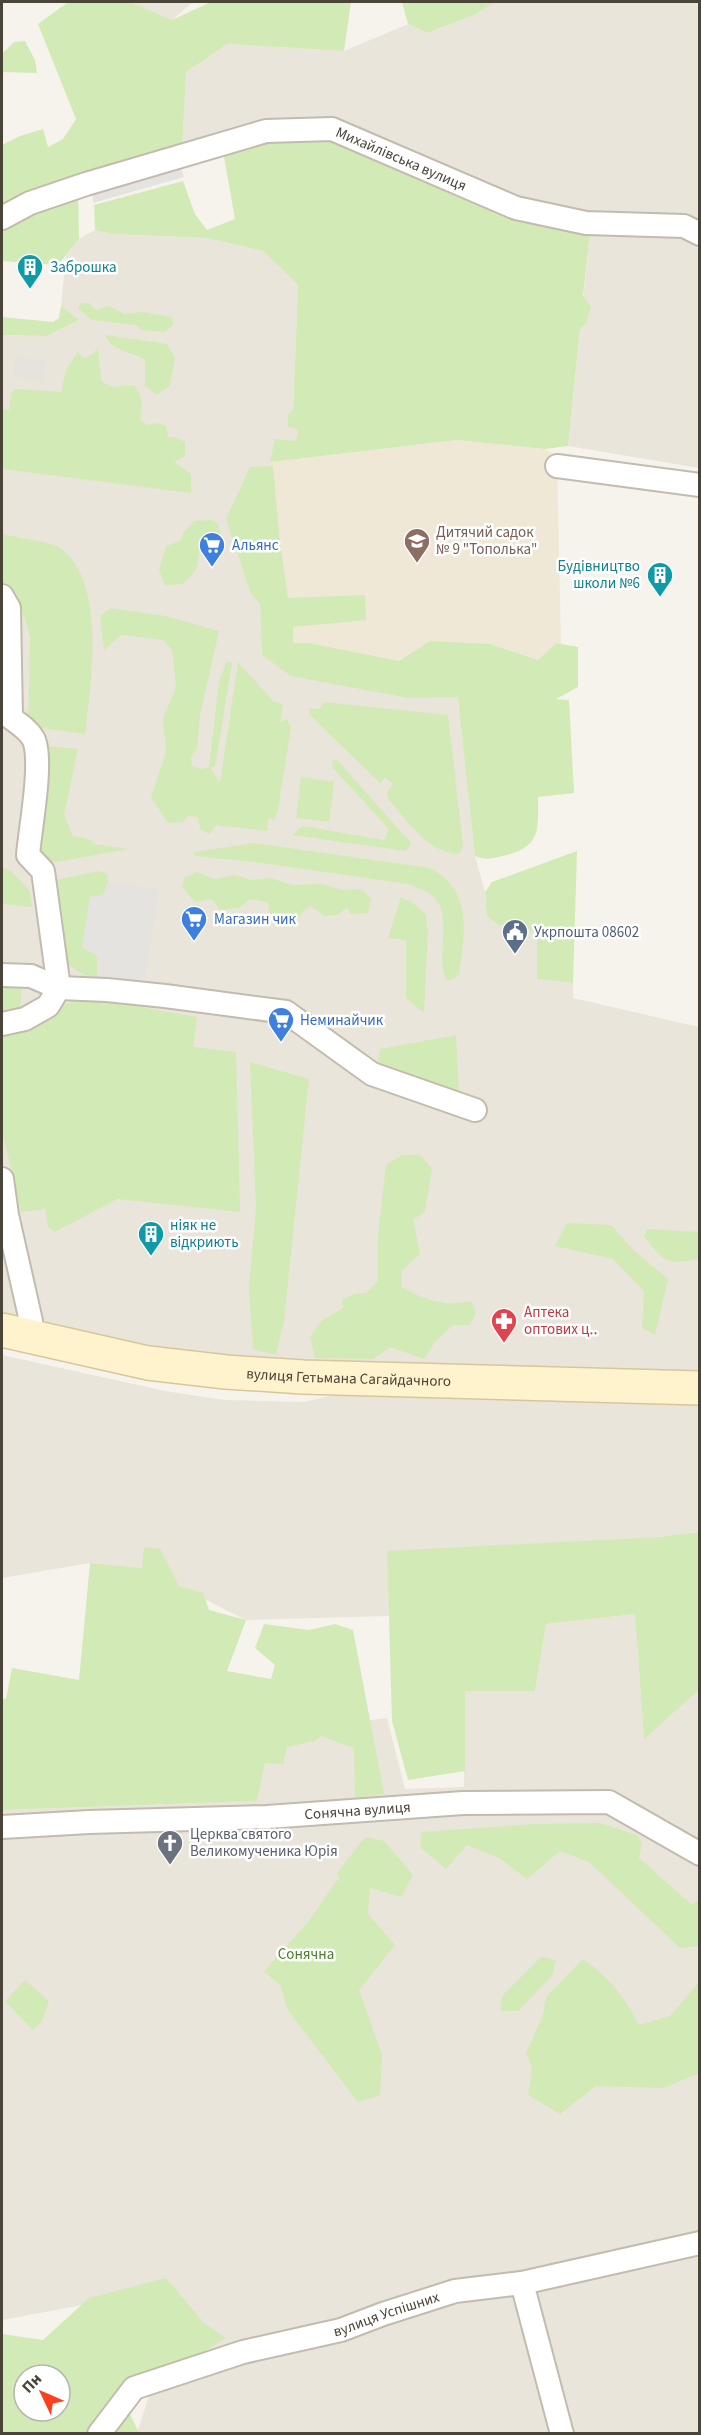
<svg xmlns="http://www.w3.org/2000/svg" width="701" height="2435" font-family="'Source Sans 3',sans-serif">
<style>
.residential{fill:#eae5da}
.industrial{fill:#e6e2dd}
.education{fill:#efe8d6}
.green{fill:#d2eab5;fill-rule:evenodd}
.parking{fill:#e5e3e0}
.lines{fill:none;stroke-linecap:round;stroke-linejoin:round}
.street-casing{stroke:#c2bbae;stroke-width:26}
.secondary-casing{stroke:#d6c79b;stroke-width:36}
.street{stroke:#fff;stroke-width:22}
.secondary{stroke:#fff3cd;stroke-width:33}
.labels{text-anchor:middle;stroke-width:5;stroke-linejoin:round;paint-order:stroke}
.street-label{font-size:15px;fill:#4b4439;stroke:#fff}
.culture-label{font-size:15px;fill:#0d838f;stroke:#fff;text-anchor:start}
.education-label{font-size:15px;fill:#785e54;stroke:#fff;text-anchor:start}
.shop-label{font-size:15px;fill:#366cbe;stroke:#fff;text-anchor:start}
.service-label{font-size:15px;fill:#4e5e75;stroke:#fff;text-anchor:start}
.health-label{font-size:15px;fill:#be3a42;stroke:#fff;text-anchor:start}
.worship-label{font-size:15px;fill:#5b616d;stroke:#fff;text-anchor:start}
.park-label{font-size:15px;fill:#4a7f2a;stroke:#fff}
</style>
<rect width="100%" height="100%" fill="#f6f3ec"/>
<g class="residential">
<path d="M131,2h62l-21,18z"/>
<path d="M496,2h203v466l-131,-22 22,-213 -322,-99 -79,21 -106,-56 144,-55 117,7 64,-27 19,9 47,-18z"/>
<path d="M95,230l18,4 94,4 56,13 35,34 -5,125 21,47 -44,5 189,235 16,159 10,36 2,24 11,9h25l14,11v43l36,4v15l126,29v368l-697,-57v-1003l45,1 31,-16 -17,-14 5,-50 13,-17z"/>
<path d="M2,1355l163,36 60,9 79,2 42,-10 353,7v133l-42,5 -270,15 2,64 -143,4 -104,-52 -52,-5 -88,15z"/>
<path d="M635,1614l9,124 55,-48v743h-562l21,-65 -39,-70 -117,22v-510l254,-9 13,-68 118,-15 18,71 59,-2 1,-96h70l11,-67z"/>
</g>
<path class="industrial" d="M16,356l31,5 -4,20 -30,-5z"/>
<path class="education" d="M457,440l88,9 12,7 5,236 -284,-27 -8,-203z"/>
<g class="green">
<path d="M68,2h63l41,18 39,-18h140l-7,49 -117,-7 -41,28 -4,74 -175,61 -5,-4v-58l18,-9 23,-7 5,18 15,-8 13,-20 -38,-95z"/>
<path d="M402,2h94l-22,13 -47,18 -19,-9z"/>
<path d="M25,41l10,19 2,13 -33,-1 -2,3v-21l12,-12z"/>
<path d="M328,137l164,72 39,14 59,10 -7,63 8,11 -5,16 -6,6 -12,117 -23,3 -88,-9 -187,22 5,-23 21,2 2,-11 -10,-4v-11l5,-5 5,-125 -35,-34 -56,-13 -94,-4 -18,-4 -1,-25 89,-24 12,33 12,16 28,-11 -12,-68 13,-6z"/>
<path d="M78,191l1,48 -21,26 -56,-4v-37z"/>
<path d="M81,303h8l7,7 13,-4 15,8 18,-2 30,5 1,8 -8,7 -23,-2 -6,-5 -45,-5 -13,-12z"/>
<path d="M61,306l18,14 -32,16 -45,-1v-18l51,5 6,-4z"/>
<path d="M105,335l62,9 8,14 -5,28 -13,8 -12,-8v-26c-13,-9 -34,-8 -40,-25z"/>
<path d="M98,348l3,33 10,6 23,-2c9,12 9,21 6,35l8,5 10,-2 8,3 2,11h7l10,5v14l-11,6 17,12v19l-189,-24v-60l7,1 2,-17 4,-4 46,3 5,-22 12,-18 6,6 6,-2z"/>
<path d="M273,466l7,77 8,55 77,-3 1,25 -73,7v16h15l91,18 31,-20 60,3 48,16 18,-17 22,4v40l-22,12 13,1 5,93 -36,4c0,30 4,49 -31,58 -13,3 -20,6 -32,1l-17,-159 -50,1 -117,-22 -29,-21 -2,-51 -9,-10 -25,-75 24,-52z"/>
<path d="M211,520l6,2 6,17 -14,5 -8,-1 -5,27 -13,14 -18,1 -6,-15 7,-24 14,-5 4,-9 10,-11z"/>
<path d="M2,534c12,3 50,8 58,14 47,33 31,136 25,186l-57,-8 2,-89 -5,-19 -23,-35z"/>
<path d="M110,608l55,8 54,15 -19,84 -3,33 -6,10 1,8 10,3 7,-2 10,-86 8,-20 5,2 -17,104h-5l10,16 18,-121 36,40 9,2 -3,18 7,-3 4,8 -13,83 -4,11 -5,-4 -2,14 -51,-6 -7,9 -9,-5 -2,-12 -10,-1 -5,6 -15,1 -17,-26 15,-45 -3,-34 13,-30 -4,-38 -9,-10 -42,-5 -17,15 -4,-34z"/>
<path d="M324,702l124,13 15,131 -4,8c-32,-1 -52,-34 -71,-55l-1,-7 6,-8 -8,-7 -5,6 -70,-68 -1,-7 11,1z"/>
<path d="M45,746l33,3 -14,66 9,21 18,4 2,4 36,5 -79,14 -11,-13z"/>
<path d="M337,760l74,83 -5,8 -114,-16 11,-9 81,14 5,-11 -56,-61 -1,-7z"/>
<path d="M301,777l33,5 -5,40 -33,-4z"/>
<path d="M254,843l176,25c43,23 35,64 29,106l-5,5 -7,1c-13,-18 7,-63 -13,-83 -6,-6 -18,-10 -26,-13l-146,-21 -67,-7 -1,-4z"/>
<path d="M577,851l-4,132 -36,-4v-43l-14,-11h-25l-11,-9 -2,-24 7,-10z"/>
<path d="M2,867l9,4 19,20 2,16 -30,-3z"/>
<path d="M99,871l8,3 1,8 -5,13 -6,82 -13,-2 -20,-13 -9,-82z"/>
<path d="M197,872l17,7 21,-4 16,5 19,-2 23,7 30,-1 19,6 20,-1 9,10 -3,14 -17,1 -4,-6 -10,7 -13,1 -13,-10 -7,4 -9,13h-18l-8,-12 -1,-9 -18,-3 -11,9 -19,2 -8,-11 -17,3 -13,-15 2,-9z"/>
<path d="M401,897l12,6 13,12 2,18 -4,80 -18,-15v-58l-18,-2z"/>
<path d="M2,981l20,4 -2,23 -18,4z"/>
<path d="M89,998l108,19 -4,30 43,5 4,160 -123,-13 -62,33 -7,-5 -3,-18 -24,3 -19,-82v-95l30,-8 25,-21z"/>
<path d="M456,1035l3,57 -81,-30 2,-13z"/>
<path d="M250,1062l59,17 -25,242 -8,34 -23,-6 -4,-60 7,-81z"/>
<path d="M402,1155h18l12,14 -7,42 -12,9 7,34 -18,16v17c22,13 44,20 69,14l5,13 -7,11h-16l-18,17 -11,17 -34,-12 -17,12 -58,-1 -5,-21 11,-16 22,-13 -1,-8 12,-6 12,-1 12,-12v-46l8,-70z"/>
<path d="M567,1223l44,2 22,25 35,29 -13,56 -13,-7 2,-37 -31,-32 -58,-13z"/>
<path d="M647,1229l52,3v27c-35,6 -32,4 -55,-22z"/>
<path d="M699,1532v158l-55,49 -9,-125 -89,10 -11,67h-70v80l-57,9 -16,-59 -5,-170 270,-14z"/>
<path d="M144,1547l16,2 19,37 24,7 6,17 37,10 -19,51 44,8 4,-14 -20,-17 9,-24 45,6 26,-6 18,6 31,164 -29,4 -1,-50 -33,-12 -6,5 -28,6 -4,17 -18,-1 -8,38 -255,9v-111h4l6,-31 67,12 11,-117 52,5z"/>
<path d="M600,1823l37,12 5,8 -3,15 52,46 8,-3v45l-19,2 -91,-86 -29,-11 -33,28 -28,-21 -32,-13 -21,24 -26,-22 2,-15 113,-8z"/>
<path d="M365,1837l19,4 29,34 -12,22 -31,-9 -2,26 27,31 -36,45 23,65 -2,40 -22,7 -71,-93 -6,-23 -17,-15 45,-50 28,-41 3,1 -3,-8z"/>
<path d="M541,1957l15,3 -4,16 -34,35h-17l1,-15z"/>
<path d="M583,1959c28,20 40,36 56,66l31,-9 29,-34v91l-35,15 -68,-2 -36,28 -32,-19 4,-28 -6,-14 17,-38 3,-18z"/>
<path d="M25,1980l24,21 -7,20 -9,9 -28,-29z"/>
<path d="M166,2278l38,45 22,15 -27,16 -80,37 20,42 -137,1v-100l41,6 46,-42zM24,2375h36v36h-36z"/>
</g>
<g class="parking">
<path d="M179,161l5,16 -91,26 -1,-17z"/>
<path d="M108,882l51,7 -15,96 -47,-8v-21l-15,-9 8,-50 13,-2z"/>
</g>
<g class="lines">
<g class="street-casing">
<g id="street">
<path id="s1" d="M2,218l28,-15 56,-19 180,-53 66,-2 184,79 70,15 98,3 16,8"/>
<path d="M557,466l143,19"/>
<path d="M2,596l7,12 2,110c8,6 18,12 23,22 9,23 -4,89 -6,115l15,16 16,117 -11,18 -23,13 -23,5"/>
<path d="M2,975l29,1 28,12 48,2 58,6 121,16 86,62 103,36"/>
<path d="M2,1179l5,36 24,106v16"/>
<path id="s2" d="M2,1827l87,-5 178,-5 196,-14 146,-1 91,52"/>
<path d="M522,2283l40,151"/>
<path id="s3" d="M99,2434l35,-46 109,-36 98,-22 42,-16 72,-23 67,-8 178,-40"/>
</g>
</g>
<g class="secondary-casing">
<g id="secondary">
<path id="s4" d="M2,1330l146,33 78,9 77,5 397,11"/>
</g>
</g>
<use href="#street" class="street"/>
<use href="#secondary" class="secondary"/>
</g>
<defs>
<g id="building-pin" transform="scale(1.35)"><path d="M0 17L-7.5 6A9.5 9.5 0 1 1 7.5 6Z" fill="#0f9aa8" stroke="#fff"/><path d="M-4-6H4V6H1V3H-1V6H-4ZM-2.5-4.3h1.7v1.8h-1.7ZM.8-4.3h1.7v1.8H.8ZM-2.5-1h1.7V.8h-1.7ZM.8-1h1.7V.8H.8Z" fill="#fff"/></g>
<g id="school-pin" transform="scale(1.35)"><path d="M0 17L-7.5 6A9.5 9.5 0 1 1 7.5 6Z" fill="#8d6e63" stroke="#fff"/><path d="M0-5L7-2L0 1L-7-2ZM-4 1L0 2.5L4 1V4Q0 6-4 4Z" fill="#fff"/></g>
<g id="supermarket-pin" transform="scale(1.35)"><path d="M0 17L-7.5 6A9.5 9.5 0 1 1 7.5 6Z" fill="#3f7fe0" stroke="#fff"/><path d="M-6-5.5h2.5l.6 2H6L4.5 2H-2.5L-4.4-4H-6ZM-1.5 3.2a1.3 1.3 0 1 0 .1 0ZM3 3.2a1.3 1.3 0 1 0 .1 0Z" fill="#fff"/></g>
<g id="civic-pin" transform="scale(1.35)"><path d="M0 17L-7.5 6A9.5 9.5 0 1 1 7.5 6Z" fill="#5c6f8a" stroke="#fff"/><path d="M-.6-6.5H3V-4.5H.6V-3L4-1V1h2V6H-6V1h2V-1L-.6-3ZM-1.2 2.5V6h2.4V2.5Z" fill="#fff"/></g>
<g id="pharmacy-pin" transform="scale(1.35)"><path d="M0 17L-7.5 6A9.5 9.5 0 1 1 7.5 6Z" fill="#e0444e" stroke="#fff"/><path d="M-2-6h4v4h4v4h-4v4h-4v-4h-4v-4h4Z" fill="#fff"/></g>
<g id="church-pin" transform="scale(1.35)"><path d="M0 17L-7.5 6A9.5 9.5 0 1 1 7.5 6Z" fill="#6b7280" stroke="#fff"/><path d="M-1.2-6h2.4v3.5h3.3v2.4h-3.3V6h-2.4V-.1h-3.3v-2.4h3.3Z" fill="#fff"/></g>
</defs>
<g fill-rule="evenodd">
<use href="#building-pin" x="30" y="267"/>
<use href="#school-pin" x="417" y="541"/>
<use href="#supermarket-pin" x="212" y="545"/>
<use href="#building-pin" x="660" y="575"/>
<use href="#supermarket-pin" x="194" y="919"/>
<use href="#civic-pin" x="515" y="932"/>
<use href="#supermarket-pin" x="281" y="1020"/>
<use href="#building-pin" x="151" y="1234"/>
<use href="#pharmacy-pin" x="504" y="1321"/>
<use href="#church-pin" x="170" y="1843"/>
</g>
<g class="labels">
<g class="street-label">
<text dy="5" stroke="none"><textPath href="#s1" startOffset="420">Михайлівська вулиця</textPath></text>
<text dy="5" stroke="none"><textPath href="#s4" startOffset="351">вулиця Гетьмана Сагайдачного</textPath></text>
<text dy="5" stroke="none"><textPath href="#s2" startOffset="356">Сонячна вулиця</textPath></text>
<text dy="5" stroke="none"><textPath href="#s3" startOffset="321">вулиця Успішних</textPath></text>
</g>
<g class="culture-label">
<text x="50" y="272">Заброшка</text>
<text x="640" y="571" text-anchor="end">Будівництво<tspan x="640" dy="17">школи №6</tspan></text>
<text x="170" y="1230">ніяк не<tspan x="170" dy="17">відкриють</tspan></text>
</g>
<g class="education-label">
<text x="436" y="537">Дитячий садок<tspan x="436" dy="17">№ 9 "Тополька"</tspan></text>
</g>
<g class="shop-label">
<text x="232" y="550">Альянс</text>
<text x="214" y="924">Магазин чик</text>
<text x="300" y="1025">Неминайчик</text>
</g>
<g class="service-label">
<text x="534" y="937">Укрпошта 08602</text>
</g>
<g class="health-label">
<text x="524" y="1317">Аптека<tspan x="524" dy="17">оптових ц‥</tspan></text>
</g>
<g class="worship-label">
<text x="190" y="1839">Церква святого<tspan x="190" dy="17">Великомученика Юрія</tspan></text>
</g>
<g class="park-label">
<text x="306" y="1959">Сонячна</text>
</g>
</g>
<rect width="701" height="2435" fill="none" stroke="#4b4439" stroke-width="6"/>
<g transform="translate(42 2393) rotate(314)"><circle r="28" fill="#ffffff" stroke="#b7b4b0" stroke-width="1.5"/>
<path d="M0-4.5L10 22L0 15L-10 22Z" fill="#fc3f1d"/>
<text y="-9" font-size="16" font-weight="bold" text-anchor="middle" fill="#4b4439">Пн</text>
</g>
</svg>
